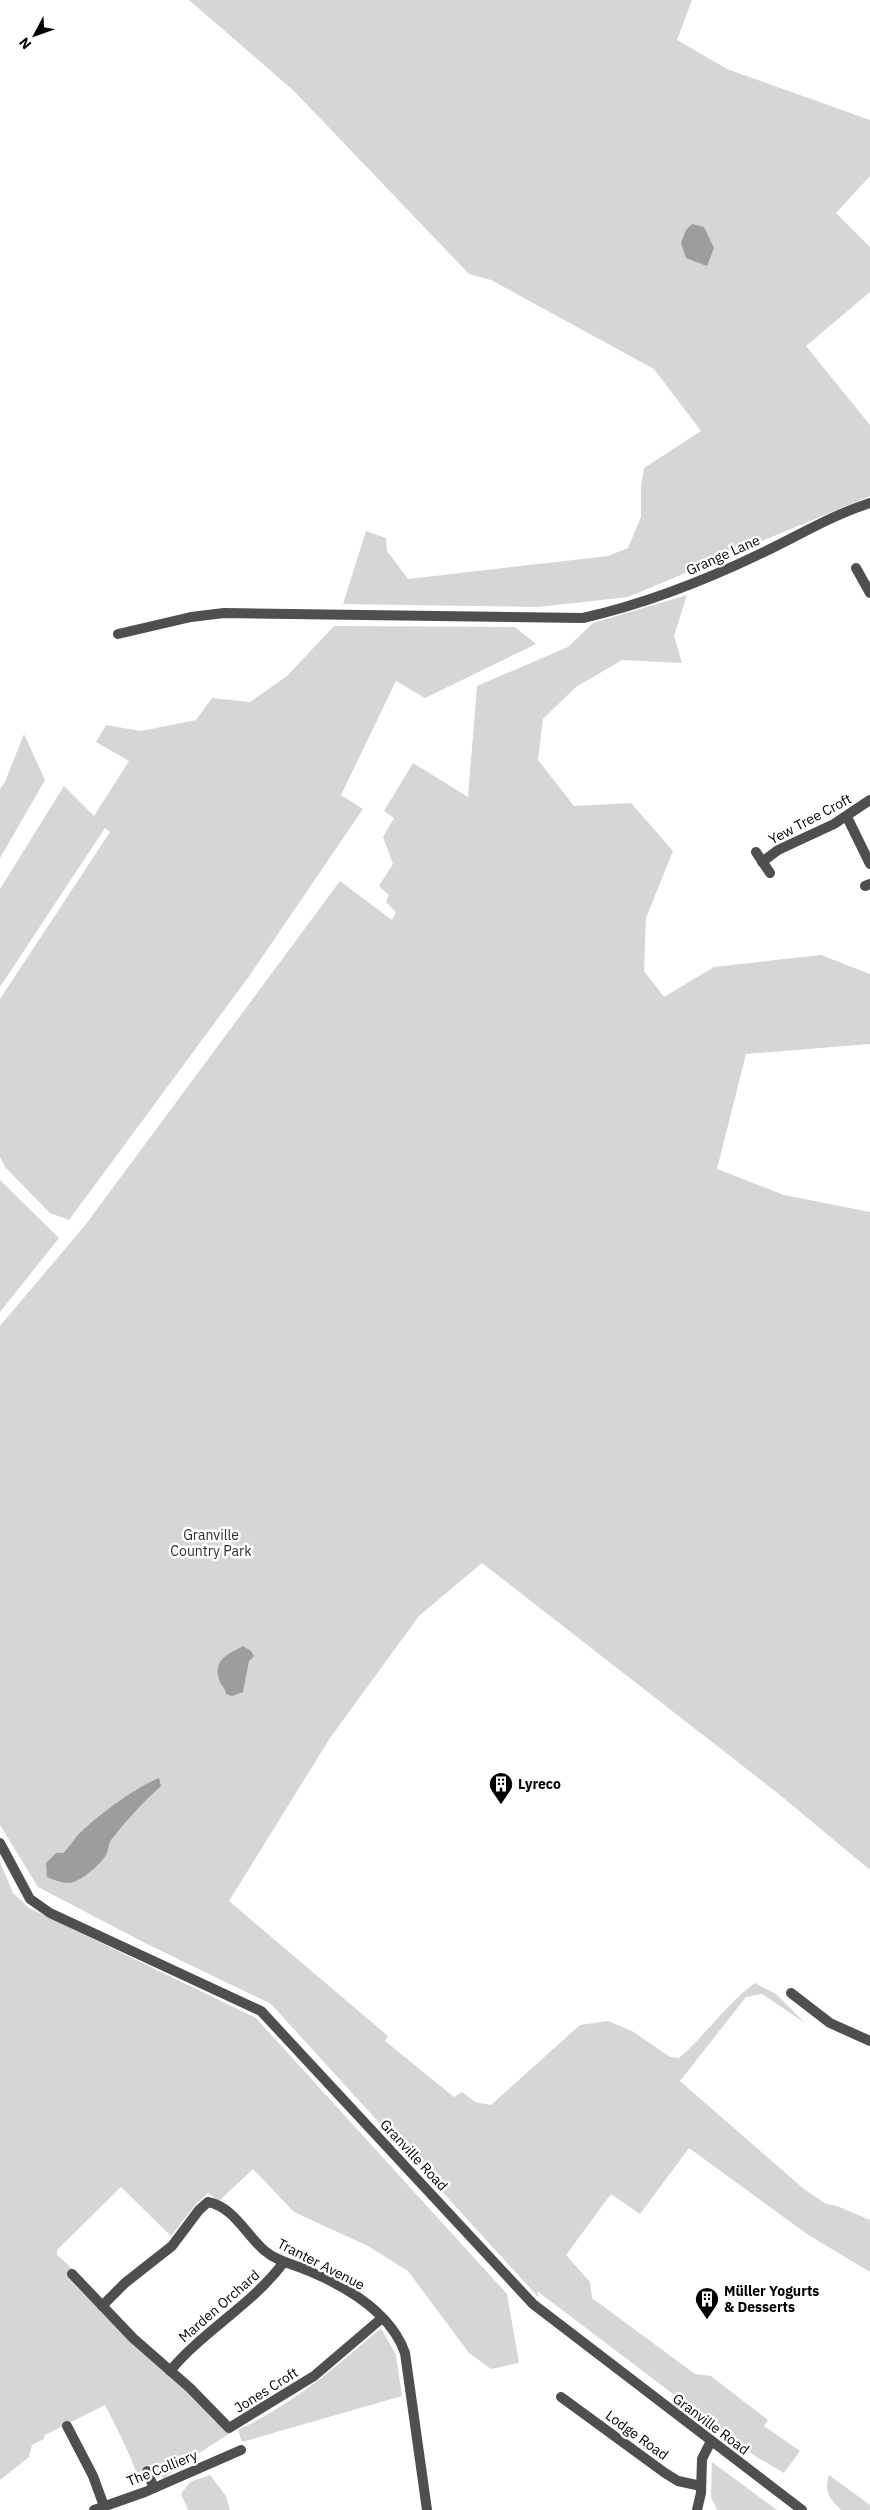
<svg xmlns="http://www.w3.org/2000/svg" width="870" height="2510" font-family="'IBM Plex Sans',sans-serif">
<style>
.green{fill:#d6d6d6}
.water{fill:#9d9d9d}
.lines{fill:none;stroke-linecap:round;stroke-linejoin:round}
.minor{stroke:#4f4f4f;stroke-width:10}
.labels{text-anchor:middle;stroke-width:5;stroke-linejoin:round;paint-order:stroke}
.street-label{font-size:14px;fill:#000;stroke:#fff}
.park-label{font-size:14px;fill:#2d2d2d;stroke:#fff}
.poi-label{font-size:14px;font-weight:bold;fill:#000;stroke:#fff;text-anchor:start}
</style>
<rect width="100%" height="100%" fill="#fff"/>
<g class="green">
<path d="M189,0h503l-15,40 50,29 143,51v56l-34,37 34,34v45l-64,54 64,79v71l-242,101 -90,10 -195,-3 23,-73 20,7 1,13 21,28 200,-23 20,-8 13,-31v-31l3,-18 57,-37 -47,-62 -163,-89 -22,-6 -175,-183z"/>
<path d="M687,595l-13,41 8,27 -60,-3 -46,27 -33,32 -5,41 36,46 57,-3 42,48 -27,67 -2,53 20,26 50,-30 107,-12 49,19v70l-124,10 -29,115 67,26 86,17v658l-95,-79 -293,-228 -63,53 -89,122 -101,163 159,135 -3,5 69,56 8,-5 13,10 16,3 89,-80 28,-4 24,10 38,26 9,1c27,-23 47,-54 76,-75l21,11 29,29 -43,-29 -16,3 -66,84 124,108 22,15 11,2 33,14v52l-63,-38 -118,-86 -49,66 -29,-20 -45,61 24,27 2,16 103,76 16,2 57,44 -4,6 36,25 -16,22 -29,-17 -218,-165 2,7 -268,-294 -124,-60 -109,-57 -38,-62v-499l86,-102 254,-343 52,39 4,-8 -10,-10 3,-7 -10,-9 14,-22 -10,-27 11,-19 -10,-7 29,-48 55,34 9,-111 91,-39 25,-24z"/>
<path d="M334,626l181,1 21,17 -111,54 -29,-17 -55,114 22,14 -113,166 -181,245 -19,-7 -45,-46 -5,-10v-158l110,-167 -5,-4 -105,159v-98l64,-103 30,30 35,-55 -33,-19 10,-17 35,6 55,-11 16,-22 38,4 37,-26z"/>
<path d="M24,734l21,46 -45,78v-69l5,-7z"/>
<path d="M0,1180l59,58 -59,74z"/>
<path d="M0,1862l13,31 16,15 227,110 251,276 12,69 -28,6 -22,-16 -61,-82 -40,-25 -74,-34 -41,-43 -34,32 -11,-8 -12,11 -25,32 -50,-49 -64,63v5l18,16 -7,7 60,61 77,67 24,28 -49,31 -16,14 -13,-14 -7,1 -4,6 3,12 -4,-3c-8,-27 -21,-50 -34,-76l-60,30 -1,4 -12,6 -3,12 -29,23z"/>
<path d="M381,2328l15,27 6,41 -160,46 -4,-12c54,-25 98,-63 143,-102z"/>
<path d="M712,2462l65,48h-60l-6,-13z"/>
<path d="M210,2475l16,21 4,14h-42l-7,-16 9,-12z"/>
<path d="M829,2475l41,30v5h-29c-12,-12 -17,-18 -12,-35z"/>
</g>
<g class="water">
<path d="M692,224l12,3 10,21 -7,18 -21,-8 -5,-15 5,-13z"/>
<path d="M243,1646l8,5 3,5 -5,5 -6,31 -11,4 -6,-2c-1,-7 -6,-9 -7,-15 -6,-19 9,-25 24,-33z"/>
<path d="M159,1778l2,8c-18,16 -35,35 -50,54 -3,4 -2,10 -5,15 -6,10 -25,26 -36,28 -8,0 -16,-3 -23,-6l-1,-14 10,-10h7c8,-7 11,-15 18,-21 17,-17 57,-46 78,-54z"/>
</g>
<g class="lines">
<g class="minor">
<path d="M856,568l14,25"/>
<path d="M118,634l73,-17 33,-4 359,5c62,-14 121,-37 179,-65 36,-17 70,-38 108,-50"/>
<path d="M847,817l23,47"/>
<path d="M756,852l14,21"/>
<path d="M762,862l16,-12 56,-26 36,-24"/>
<path d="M865,886l5,-2"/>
<path d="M0,1843l30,56 20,14 211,98 272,293 269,206"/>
<path d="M791,1993l39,30 40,18"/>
<path d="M72,2274l61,64 57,50 39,40 85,-52 68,-58"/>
<path d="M102,2306l23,-23 47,-37 27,-36 9,-8c26,5 38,33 57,49 13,11 29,13 44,20 38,16 82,42 96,82l22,157"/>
<path d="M170,2371c34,-41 82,-66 114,-109"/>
<path d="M561,2397l104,76 13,8 23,5"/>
<path d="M67,2426l26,50 11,30"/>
<path d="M147,2471l7,17"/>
<path d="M94,2510l51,-18 96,-42"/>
<path d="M697,2510l4,-17 1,-34 9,-18"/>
</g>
</g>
<defs>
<g id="building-pin" transform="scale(1.25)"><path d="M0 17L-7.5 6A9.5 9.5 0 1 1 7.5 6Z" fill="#000" stroke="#fff"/><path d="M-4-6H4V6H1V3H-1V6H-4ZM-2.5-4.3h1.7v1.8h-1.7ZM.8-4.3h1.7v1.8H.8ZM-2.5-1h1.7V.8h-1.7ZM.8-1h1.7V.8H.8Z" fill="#fff"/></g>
</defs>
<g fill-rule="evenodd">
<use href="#building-pin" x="501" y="1784"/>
<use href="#building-pin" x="707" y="2299"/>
</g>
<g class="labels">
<g class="street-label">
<text transform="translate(723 555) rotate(-24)" y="5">Grange Lane</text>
<text transform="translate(810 819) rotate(-28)" y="5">Yew Tree Croft</text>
<text transform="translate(414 2155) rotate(47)" y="5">Granville Road</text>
<text transform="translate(321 2264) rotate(27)" y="5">Tranter Avenue</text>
<text transform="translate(219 2306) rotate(-41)" y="5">Marden Orchard</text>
<text transform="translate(266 2390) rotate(-32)" y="5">Jones Croft</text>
<text transform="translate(711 2424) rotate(37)" y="5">Granville Road</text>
<text transform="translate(637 2435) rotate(36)" y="5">Lodge Road</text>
<text transform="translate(162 2468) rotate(-22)" y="5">The Colliery</text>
</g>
<g class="park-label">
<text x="211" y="1540">Granville<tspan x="211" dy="16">Country Park</tspan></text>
</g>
<g class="poi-label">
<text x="518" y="1789">Lyreco</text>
<text x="724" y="2296">Müller Yogurts<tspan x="724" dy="16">&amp; Desserts</tspan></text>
</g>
</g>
<g transform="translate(35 35) rotate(229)" stroke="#ffffff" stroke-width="4" paint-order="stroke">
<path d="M0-4L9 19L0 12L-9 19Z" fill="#000000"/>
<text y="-8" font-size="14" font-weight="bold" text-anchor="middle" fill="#000000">N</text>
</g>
</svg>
